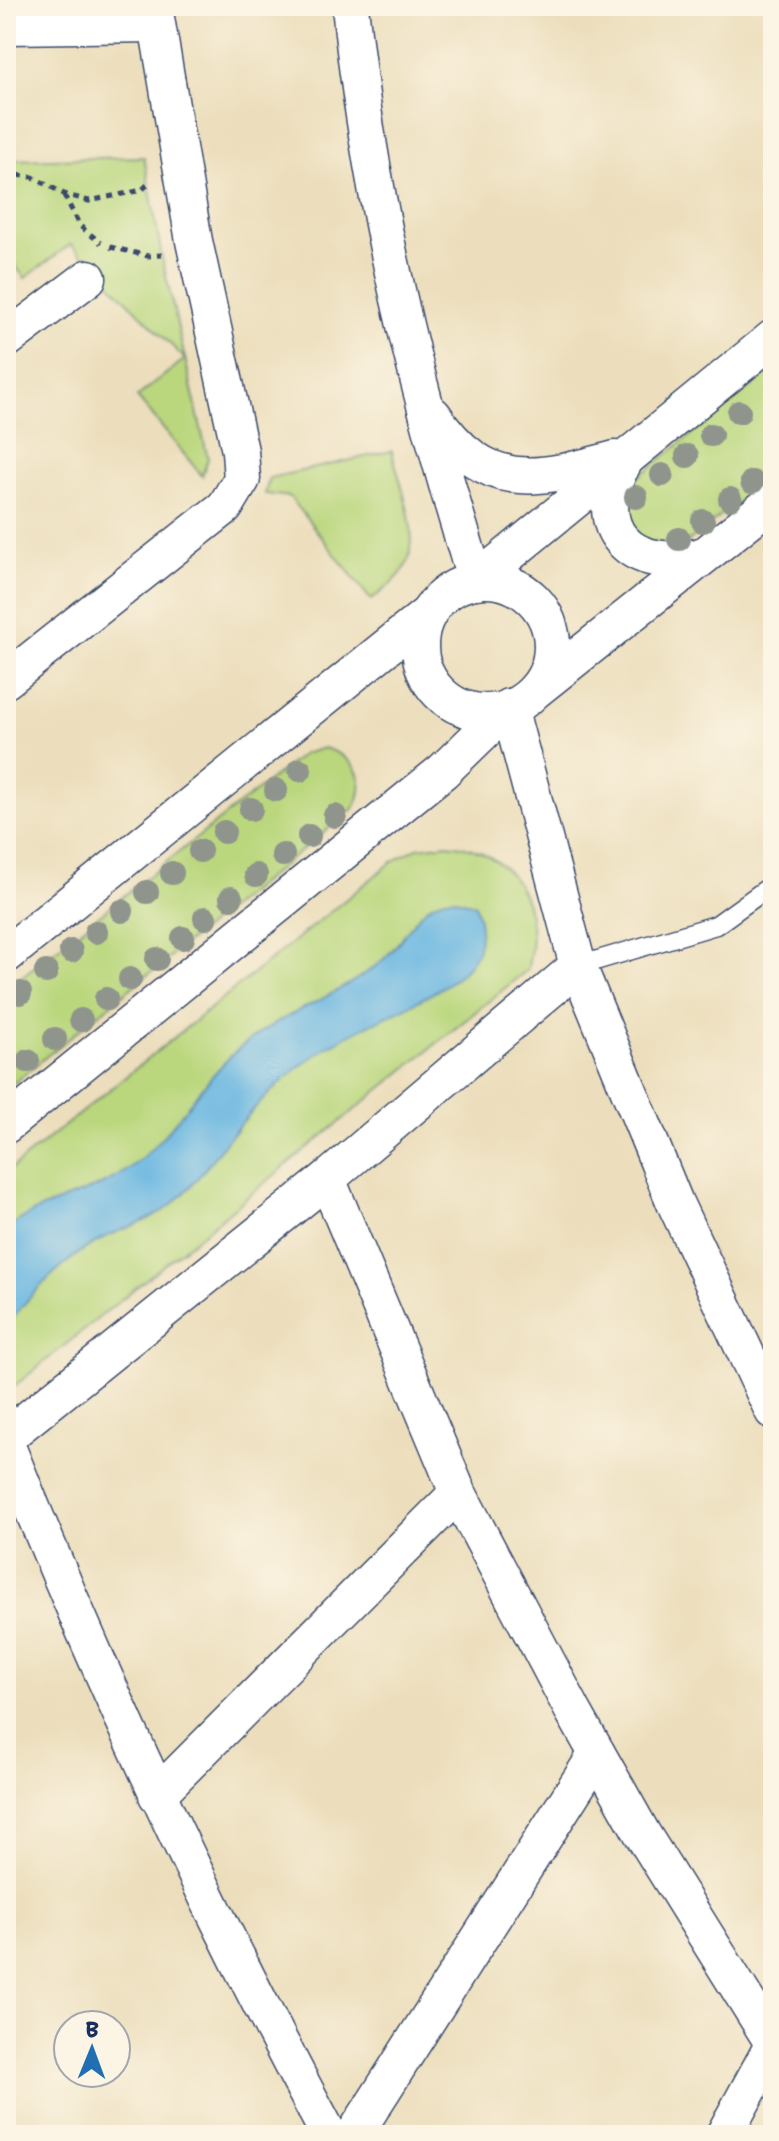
<svg xmlns="http://www.w3.org/2000/svg" width="779" height="2141" font-family="'Shantell Sans',sans-serif">
<style>
.green{fill:#bad77d;stroke:#6a836e;stroke-width:2}
.water{fill:#67b6e1;stroke:#4172a0;stroke-width:2}
.lines{fill:none;stroke-linecap:round;stroke-linejoin:round}
.service-casing{stroke:#3a496c;stroke-width:21}
.minor-casing{stroke:#3a496c;stroke-width:39}
.path{stroke:#3a496c;stroke-width:5;stroke-dasharray:6 6;stroke-linecap:butt}
.service{stroke:#fff;stroke-width:18}
.minor{stroke:#fff;stroke-width:36}
.tree{fill:#8f958d}
</style>
<rect width="100%" height="100%" fill="#fcf5e5"/>
<filter id="ink" filterUnits="userSpaceOnUse"><feTurbulence type="fractalNoise" baseFrequency=".0125" numOctaves="2"/><feDisplacementMap in="SourceGraphic" scale="16" xChannelSelector="R" yChannelSelector="G"/><feConvolveMatrix kernelMatrix="1 2 1 2 8 2 1 2 1" color-interpolation-filters="sRGB"/></filter>
<filter id="wash" filterUnits="userSpaceOnUse"><feTurbulence type="fractalNoise" baseFrequency=".006" numOctaves="4" result="noise"/><feDisplacementMap in="SourceGraphic" scale="32" xChannelSelector="R" yChannelSelector="G"/><feGaussianBlur stdDeviation="1.8" result="paint"/><feColorMatrix in="noise" values="0 0 0 0 0 0 0 0 0 0 0 0 0 0 0 0 0 1.4 0 .05"/><feComposite in="paint" operator="in"/></filter>
<g filter="url(#wash)">
<rect width="100%" height="100%" fill="#ecdebc"/>
<g class="green">
<path d="M144,157l19,106 45,196 -6,17 -65,-79 48,-38 -114,-115 -46,34 -19,-24v-94z"/>
<path d="M773,369v105l-84,67 -44,4 -22,-33 8,-29z"/>
<path d="M392,451c7,33 32,88 12,118 -8,13 -21,21 -33,31l-81,-103 -25,-3 4,-16z"/>
<path d="M324,748c30,9 46,31 30,60l-348,281v-100l297,-235z"/>
<path d="M447,844c67,5 97,64 80,126l-521,423v-220l386,-311 25,-14z"/>
</g>
<path class="water" d="M453,898l22,6c7,21 9,44 -7,62 -27,32 -104,57 -142,82 -37,24 -69,55 -97,90 -19,23 -36,50 -59,68 -20,16 -44,21 -66,32 -38,19 -73,55 -98,89v-97c37,-31 86,-33 125,-63 43,-33 69,-86 111,-121 35,-29 79,-43 116,-68 10,-6 21,-14 29,-22 22,-22 33,-57 66,-58z"/>
</g>
<g filter="url(#ink)">
<g class="lines">
<g class="service-casing">
<path id="service" d="M578,966l138,-41 57,-41"/>
</g>
<g class="minor-casing">
<g id="minor">
<path d="M350,6c20,196 67,387 126,575l297,-243"/>
<path d="M6,26l150,-2"/>
<path d="M6,340l82,-62"/>
<path d="M433,415c53,78 101,66 182,44"/>
<path d="M625,460c-41,69 8,115 79,95"/>
<circle cx="486" cy="646" r="66"/>
<path d="M6,680l219,-173 17,-28 -2,-28 -46,-210 -40,-235"/>
<path d="M537,689l236,-188"/>
<path d="M509,707l69,259 97,237 98,208"/>
<path d="M6,955l424,-343"/>
<path d="M6,1125l437,-354 66,-64"/>
<path d="M327,1179l131,314 114,216 71,126 130,208"/>
<path d="M6,1437l321,-258 251,-213"/>
<path d="M6,1444c95,237 202,466 323,691"/>
<path d="M157,1795l301,-302"/>
<path d="M354,2135l243,-381"/>
<path d="M724,2135l49,-90"/>
</g>
</g>
<g class="path">
<path d="M6,174l27,3 31,17 25,7 53,-11 6,-6"/>
<path d="M64,195l16,31 21,17"/>
<path d="M110,247l38,9 14,-1"/>
</g>
<use href="#service" class="service"/>
<use href="#minor" class="minor"/>
</g>
<g class="tree">
<circle cx="739" cy="412" r="12"/>
<circle cx="711" cy="435" r="12"/>
<circle cx="687" cy="456" r="12"/>
<circle cx="662" cy="475" r="12"/>
<circle cx="752" cy="482" r="12"/>
<circle cx="636" cy="497" r="12"/>
<circle cx="730" cy="499" r="12"/>
<circle cx="703" cy="521" r="12"/>
<circle cx="679" cy="539" r="12"/>
<circle cx="300" cy="770" r="12"/>
<circle cx="276" cy="790" r="12"/>
<circle cx="251" cy="809" r="12"/>
<circle cx="335" cy="816" r="12"/>
<circle cx="224" cy="832" r="12"/>
<circle cx="309" cy="836" r="12"/>
<circle cx="200" cy="851" r="12"/>
<circle cx="283" cy="855" r="12"/>
<circle cx="172" cy="873" r="12"/>
<circle cx="256" cy="875" r="12"/>
<circle cx="147" cy="892" r="12"/>
<circle cx="231" cy="898" r="12"/>
<circle cx="122" cy="911" r="12"/>
<circle cx="205" cy="918" r="12"/>
<circle cx="96" cy="932" r="12"/>
<circle cx="183" cy="938" r="12"/>
<circle cx="71" cy="951" r="12"/>
<circle cx="157" cy="959" r="12"/>
<circle cx="46" cy="972" r="12"/>
<circle cx="130" cy="979" r="12"/>
<circle cx="20" cy="993" r="12"/>
<circle cx="106" cy="999" r="12"/>
<circle cx="81" cy="1020" r="12"/>
<circle cx="55" cy="1039" r="12"/>
<circle cx="28" cy="1061" r="12"/>
</g>
</g>
<rect width="779" height="2141" fill="none" stroke="#fcf5e5" stroke-width="32"/>
<g transform="translate(92 2049) rotate(1)"><circle r="38" fill="#fcf5e5" stroke="#a2a6af" stroke-width="2"/>
<path d="M0-6L14 30L0 20L-14 30Z" fill="#1f6fb2"/>
<text y="-12" font-size="22" font-weight="bold" text-anchor="middle" fill="#1b2f5e">B</text>
</g>
</svg>
